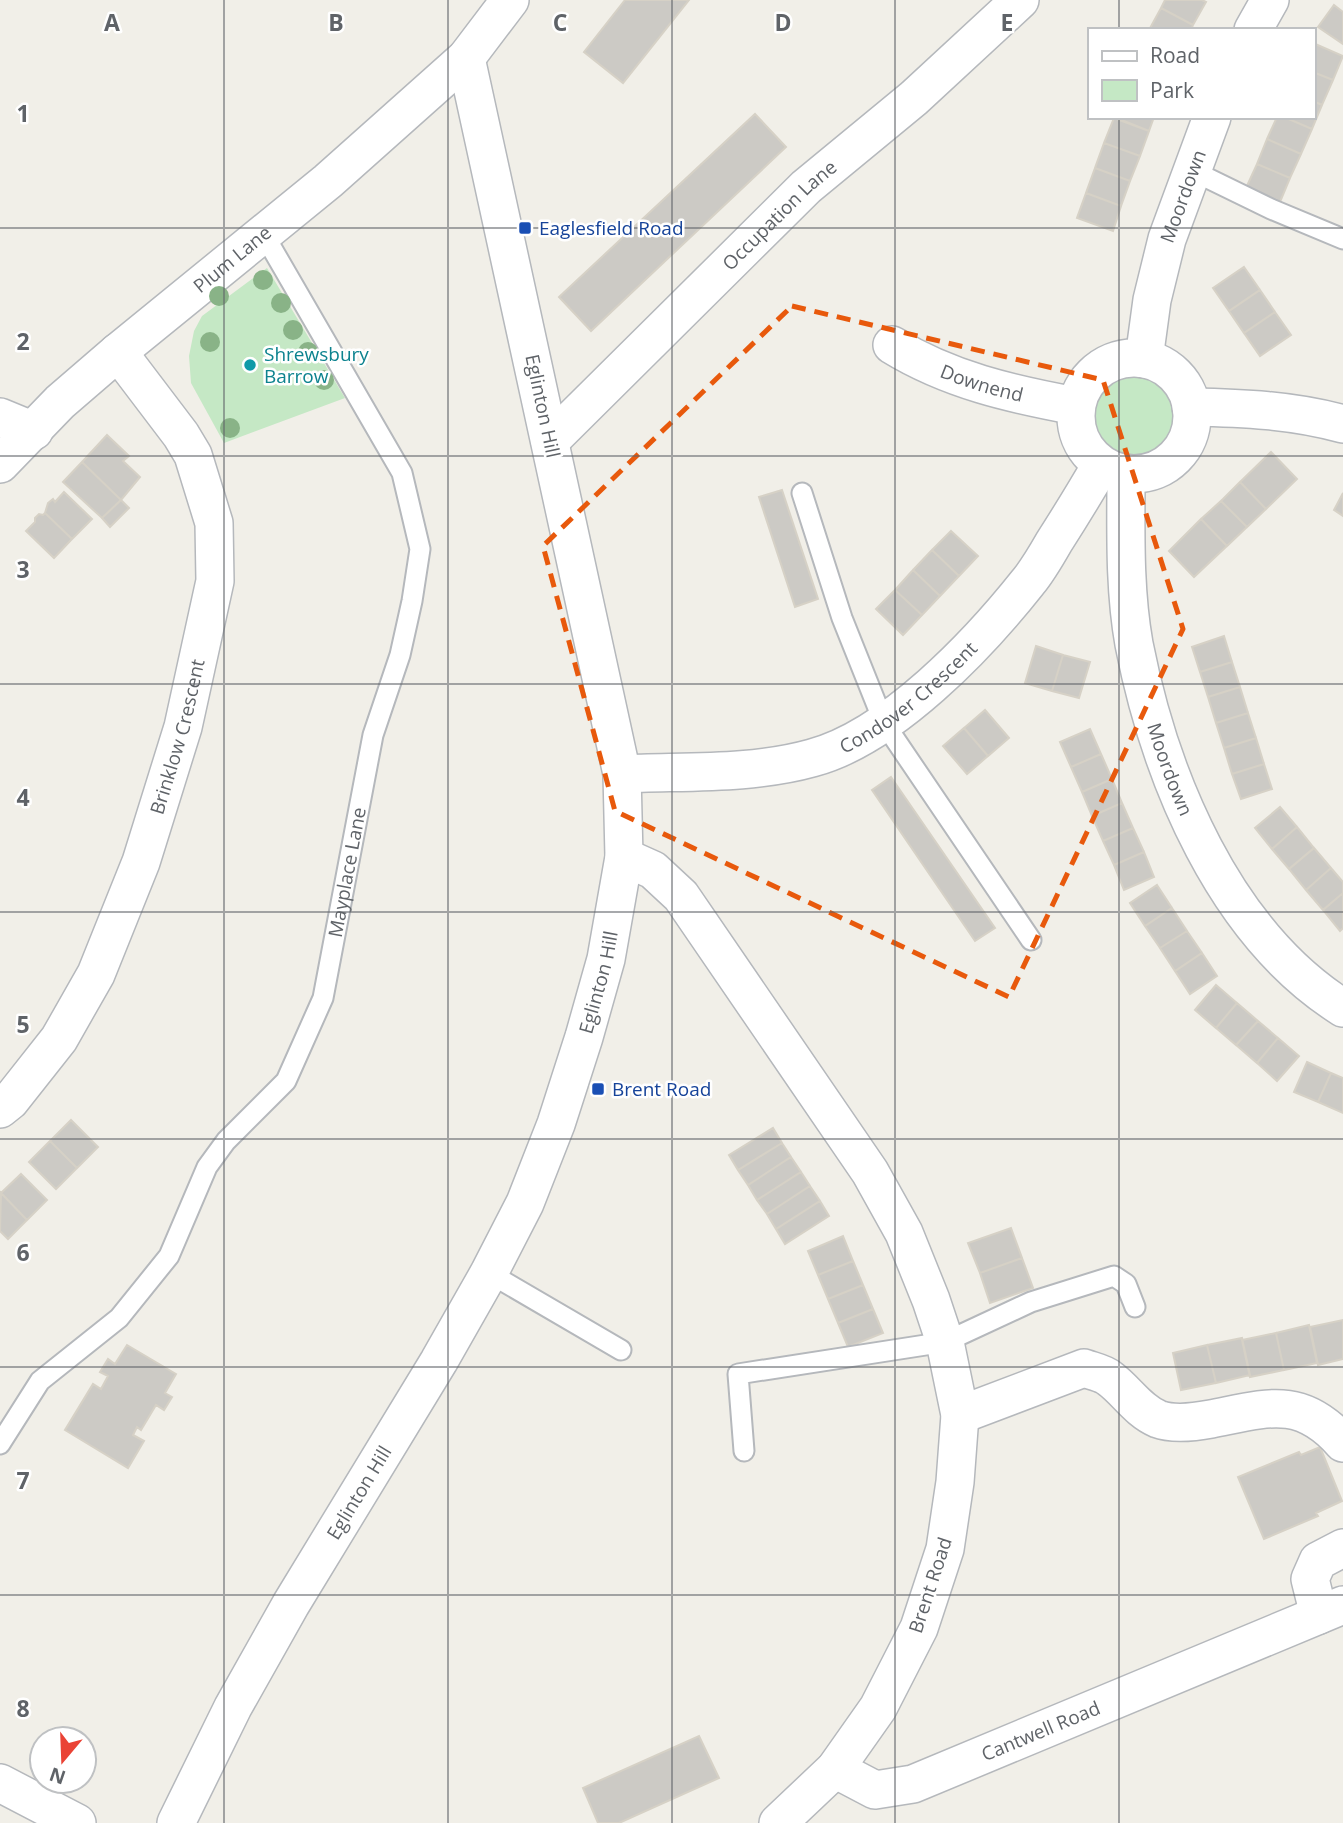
<svg xmlns="http://www.w3.org/2000/svg" width="1343" height="1823" font-family="'Open Sans',sans-serif">
	<style>
		.green { fill: #c5e8c5 }
		.building { fill: #cccac5; stroke: #d6d1c6; stroke-width: 2 }
		.lines { fill: none; stroke-linecap: round; stroke-linejoin: round }
		.lane-casing { stroke: #b5b8bc; stroke-width: 23 }
		.street-casing { stroke: #b5b8bc; stroke-width: 40 }
		.lane { stroke: #fff; stroke-width: 19 }
		.street { stroke: #fff; stroke-width: 37 }
		.tree { fill: #89b387 }
		.marked { fill: none; stroke: #e8590c; stroke-width: 5; stroke-dasharray: 14 9; stroke-linejoin: round }
		.grid { fill: none; stroke: #5f6368; stroke-width: 2; stroke-opacity: 0.55 }
		.transit-dot { fill: #1a4fb4; stroke: #fff; stroke-width: 2.5 }
		.culture-dot { fill: #0f9aa8; stroke: #fff; stroke-width: 2.5 }
		.labels { text-anchor: middle; stroke-width: 5; stroke-linejoin: round; paint-order: stroke }
		.street-label { font-size: 19px; fill: #5f6368; stroke: #fff }
		.transit-label { font-size: 19px; fill: #164399; stroke: #fff; text-anchor: start }
		.culture-label { font-size: 19px; fill: #0d838f; stroke: #fff; text-anchor: start }
		.grid-label { font-size: 23px; text-anchor: middle; font-weight: bold; fill: #5f6368; stroke: #fff; stroke-width: 5; stroke-linejoin: round; paint-order: stroke }
	</style>
	<rect width="100%" height="100%" fill="#f1efe8"/>
	<!-- green -->
	<path class="green" d="M267 268 345 398 224 443 191 383 189 356 194 331 202 316Z
		M1086 416a48 48 0 1 1 96 0a48 48 0 1 1-96 0Z"/>
	<!-- building -->
	<path class="building" d="M625 0H689L623 83 584 52Z
		M1165 0H1202L1206 2 1193 25 1161 8Z
		M1334 5 1343 12V44L1318 27Z
		M1161 8 1193 25 1191 30H1149Z
		M1313 43 1343 56 1333 80 1313 72Z
		M1313 72 1333 80 1322 105 1313 101Z
		M1313 101 1322 105 1312 129 1284 117H1313Z
		M755 114 786 147 591 331 559 297Z
		M1114 117H1154L1149 131Z
		M1277 117H1284L1312 129 1301 154 1267 139Z
		M1114 118 1149 131 1140 156 1104 143Z
		M1267 139 1301 154 1290 178 1257 164Z
		M1104 143 1140 156 1130 181 1095 168Z
		M1257 164 1290 178 1280 202 1246 188Z
		M1095 168 1130 181 1121 206 1086 193Z
		M1086 193 1121 206 1113 231 1077 218Z
		M1244 267 1260 290 1229 311 1213 288Z
		M1260 290 1275 312 1244 333 1229 311Z
		M1275 312 1291 335 1260 356 1244 333Z
		M107 435 129 456 123 461 140 477 121 500 82 462Z
		M1271 452 1297 479 1266 509 1240 482Z
		M82 462 121 500 102 518 63 482Z
		M1240 482 1266 509 1247 527 1221 501Z
		M782 490 818 599 795 607 759 497Z
		M64 492 92 519 72 539 45 513 48 503 53 499 55 502Z
		M1343 493V516L1334 510Z
		M121 500 129 508 110 527 102 518Z
		M1221 501 1247 527 1227 546 1201 519Z
		M45 513 72 539 54 558 26 531 35 522V518L39 514 43 515Z
		M1201 519 1227 546 1194 577 1169 551Z
		M951 531 978 556 959 576 932 550Z
		M932 550 959 576 940 596 913 570Z
		M913 570 940 596 922 615 895 590Z
		M895 590 922 615 903 635 876 609Z
		M1224 636 1232 662 1200 672 1192 647Z
		M1036 646 1063 655 1052 691 1025 683Z
		M1063 655 1090 662 1079 698 1052 691Z
		M1232 662 1240 687 1208 697 1200 672Z
		M1240 687 1248 713 1216 723 1208 697Z
		M985 710 1009 738 988 756 964 728Z
		M1248 713 1256 738 1224 748 1216 723Z
		M964 728 988 756 967 774 943 746Z
		M1090 729 1101 754 1071 767 1060 742Z
		M1256 738 1264 764 1232 774 1224 748Z
		M1101 754 1112 779 1082 792 1071 767Z
		M1264 764 1272 789 1241 799 1232 774Z
		M891 777 995 928 975 941 872 790Z
		M1112 779 1122 803 1092 816 1082 792Z
		M1122 803 1133 828 1103 841 1092 816Z
		M1280 807 1297 827 1272 849 1255 828Z
		M1297 827 1314 848 1289 869 1272 849Z
		M1133 828 1144 852 1114 865 1103 841Z
		M1314 848 1331 868 1306 890 1289 869Z
		M1144 852 1154 877 1124 890 1114 865Z
		M1331 868 1343 882V893L1323 910 1306 890Z
		M1157 885 1172 908 1145 926 1130 903Z
		M1343 893V928L1340 931 1323 910Z
		M1172 908 1187 931 1160 948 1145 926Z
		M1187 931 1202 953 1175 971 1160 948Z
		M1202 953 1217 976 1190 994 1175 971Z
		M1216 985 1237 1003 1216 1028 1195 1010Z
		M1237 1003 1258 1021 1236 1045 1216 1028Z
		M1258 1021 1278 1038 1257 1063 1236 1045Z
		M1278 1038 1299 1056 1277 1081 1257 1063Z
		M1307 1062 1331 1073 1318 1102 1294 1092Z
		M1331 1073 1343 1078V1113L1318 1102Z
		M71 1120 98 1147 77 1168 50 1141Z
		M773 1128 782 1143 738 1170 729 1155Z
		M50 1141 77 1168 56 1189 29 1162Z
		M782 1143 791 1157 748 1185 738 1170Z
		M791 1157 801 1172 757 1200 748 1185Z
		M801 1172 810 1186 767 1214 757 1200Z
		M21 1174 47 1200 27 1220 1 1193Z
		M810 1186 820 1201 776 1229 767 1214Z
		M1 1193 27 1220 8 1239 0 1231Z
		M820 1201 829 1216 785 1244 776 1229Z
		M1011 1228 1022 1258 980 1273 968 1243Z
		M843 1236 853 1261 818 1275 808 1251Z
		M1022 1258 1033 1288 990 1303 980 1273Z
		M853 1261 863 1285 828 1299 818 1275Z
		M863 1285 873 1309 838 1323 828 1299Z
		M873 1309 883 1333 848 1347 838 1323Z
		M1343 1320V1359L1318 1365 1310 1327Z
		M1309 1325 1317 1363 1284 1370 1276 1333Z
		M1276 1333 1284 1370 1250 1377 1242 1340Z
		M1242 1338 1250 1375 1216 1383 1207 1345Z
		M127 1345 176 1374 165 1393 172 1397 164 1410 156 1405 141 1430 137 1427 133 1435 144 1441 128 1468 65 1430 93 1384 101 1389 108 1376 100 1372 108 1359 115 1364Z
		M1207 1345 1216 1383 1181 1390 1173 1353Z
		M1320 1447 1342 1501 1316 1513 1318 1516 1264 1539 1238 1477 1299 1452 1301 1455Z
		M699 1736 719 1778 619 1823H598L583 1788Z"/>
	<g class="lines">
		<!-- lane casing -->
		<g class="lane-casing">
			<g id="lane">
				<path d="M1191 170 1271 209 1343 239"/>
				<path d="M802 493 842 618 884 723 1031 940"/>
				<path d="M489 1273 621 1350"/>
				<path id="s1" d="M0 1444 40 1381 119 1318 169 1256 207 1167 226 1141 286 1081 323 998 373 735 400 655 412 601 420 549 402 473 263 233"/>
				<path d="M744 1451 738 1374 945 1342 1031 1302 1114 1276 1126 1284 1135 1307"/>
			</g>
		</g>
		<!-- street casing -->
		<g class="street-casing">
			<g id="street">
				<path d="M1253 30 1270 0"/>
				<path id="s2" d="M892 345C949 380 1011 394 1076 406"/>
				<circle cx="1134" cy="416" r="58"/>
				<path id="s3" d="M1144 359 1152 300 1167 239 1212 117"/>
				<path d="M1191 407C1242 408 1293 410 1343 424"/>
				<path d="M0 417 34 431"/>
				<path id="s4" d="M550 441 806 187 914 98 1020 0"/>
				<path id="s5" d="M0 464 60 402 118 352 328 181 466 58 510 0"/>
				<path id="s6" d="M1126 474C1126 530 1124 588 1134 644 1160 777 1224 933 1343 1008"/>
				<path id="s7" d="M622 774C684 771 751 775 812 758 891 737 978 645 1028 582 1038 570 1046 556 1054 542 1070 517 1086 491 1101 465"/>
				<path d="M624 857 653 870 681 896 870 1172 904 1233 931 1300 945 1342 960 1415 955 1482 945 1549 919 1628 878 1708 835 1769 778 1823"/>
				<path id="s8" d="M0 1109 10 1101 59 1039 96 974 141 862 183 727 215 581 214 523 193 455 181 435 118 352"/>
				<path d="M960 1415 1084 1368C1092 1371 1103 1373 1109 1378 1126 1390 1137 1410 1158 1419 1174 1425 1195 1422 1211 1419 1267 1408 1301 1395 1343 1443"/>
				<path d="M1319 1615 1310 1579 1318 1561 1343 1548"/>
				<path id="s9" d="M835 1769 875 1790 913 1784 1343 1605"/>
				<path d="M0 1783 77 1823"/>
				<path id="s10" d="M176 1823 233 1707 291 1604 439 1361 489 1273 525 1203 556 1124 584 1037 606 959 624 857 622 774 466 58"/>
			</g>
		</g>
		<!-- lane -->
		<use href="#lane" class="lane"/>
		<!-- street -->
		<use href="#street" class="street"/>
	</g>
	<!-- trees -->
	<g class="tree">
		<circle cx="263" cy="280" r="10"/>
		<circle cx="219" cy="296" r="10"/>
		<circle cx="281" cy="303" r="10"/>
		<circle cx="293" cy="330" r="10"/>
		<circle cx="210" cy="342" r="10"/>
		<circle cx="308" cy="352" r="10"/>
		<circle cx="324" cy="380" r="10"/>
		<circle cx="230" cy="428" r="10"/>
	</g>
	<!-- marked area -->
	<path class="marked" d="M792 306 1103 380 1183 629 1009 997 615 811 543 546Z"/>
	<!-- grid -->
	<path class="grid" d="M224 0V1823M448 0V1823M672 0V1823M895 0V1823M1119 0V30M1119 117V1823M0 228H1343M0 456H1343M0 684H1343M0 912H1343M0 1139H1343M0 1367H1343M0 1595H1343"/>
	<!-- markers -->
	<g class="transit-dot">
		<rect x="518" y="221" width="14" height="14" rx="3.5"/>
		<rect x="591" y="1082" width="14" height="14" rx="3.5"/>
	</g>
	<circle class="culture-dot" cx="250" cy="365" r="7"/>
	<g class="labels">
		<!-- street labels -->
		<g class="street-label">
			<text dy="7" stroke="none"><textPath href="#s3" startOffset="168">Moordown</textPath></text>
			<text dy="7" stroke="none"><textPath href="#s4" startOffset="322">Occupation Lane</textPath></text>
			<text dy="7" stroke="none"><textPath href="#s5" startOffset="310">Plum Lane</textPath></text>
			<text dy="7" stroke="none"><textPath href="#s2" startOffset="98">Downend</textPath></text>
			<text transform="translate(543 406) rotate(78)" y="7">Eglinton Hill</text>
			<text dy="7" stroke="none"><textPath href="#s7" startOffset="306">Condover Crescent</textPath></text>
			<text dy="7" stroke="none"><textPath href="#s8" startOffset="418">Brinklow Crescent</textPath></text>
			<text dy="7" stroke="none"><textPath href="#s6" startOffset="301">Moordown</textPath></text>
			<text dy="7" stroke="none"><textPath href="#s1" startOffset="688">Mayplace Lane</textPath></text>
			<text dy="7" stroke="none"><textPath href="#s10" startOffset="945">Eglinton Hill</textPath></text>
			<text dy="7" stroke="none"><textPath href="#s10" startOffset="378">Eglinton Hill</textPath></text>
			<text transform="translate(930 1585) rotate(-72)" y="7">Brent Road</text>
			<text dy="7" stroke="none"><textPath href="#s9" startOffset="222">Cantwell Road</textPath></text>
		</g>
		<!-- transit labels -->
		<g class="transit-label">
			<text x="539" y="235">Eaglesfield Road</text>
			<text x="612" y="1096">Brent Road</text>
		</g>
		<!-- culture labels -->
		<g class="culture-label">
			<text x="264" y="361">Shrewsbury<tspan x="264" dy="22">Barrow</tspan></text>
		</g>
	</g>
	<g class="grid-label">
		<text x="112" y="31">A</text>
		<text x="336" y="31">B</text>
		<text x="560" y="31">C</text>
		<text x="783" y="31">D</text>
		<text x="1007" y="31">E</text>
		<text x="23" y="122">1</text>
		<text x="23" y="350">2</text>
		<text x="23" y="578">3</text>
		<text x="23" y="806">4</text>
		<text x="23" y="1033">5</text>
		<text x="23" y="1261">6</text>
		<text x="23" y="1489">7</text>
		<text x="23" y="1717">8</text>
	</g>
	<!-- legend -->
	<rect x="1088" y="28" width="228" height="91" fill="#ffffff" stroke="#bfc1c3" stroke-width="2"/>
	<rect x="1102" y="51" width="35" height="10" fill="#ffffff" stroke="#bfc1c3" stroke-width="2"/>
	<text x="1150" y="63" font-size="21" fill="#5f6368">Road</text>
	<rect x="1102" y="80" width="35" height="21" fill="#c5e8c5" stroke="#bfc1c3" stroke-width="2"/>
	<text x="1150" y="98" font-size="21" fill="#5f6368">Park</text>
	<!-- north arrow -->
	<g transform="translate(63 1760) rotate(199)"><circle r="33" fill="#ffffff" stroke="#bfc1c3" stroke-width="2"/>
	<path d="M0-5L12 26L0 18L-12 26Z" fill="#ea4335"/>
	<text y="-10" font-size="19" font-weight="bold" text-anchor="middle" fill="#5f6368">N</text>
	</g>
</svg>
